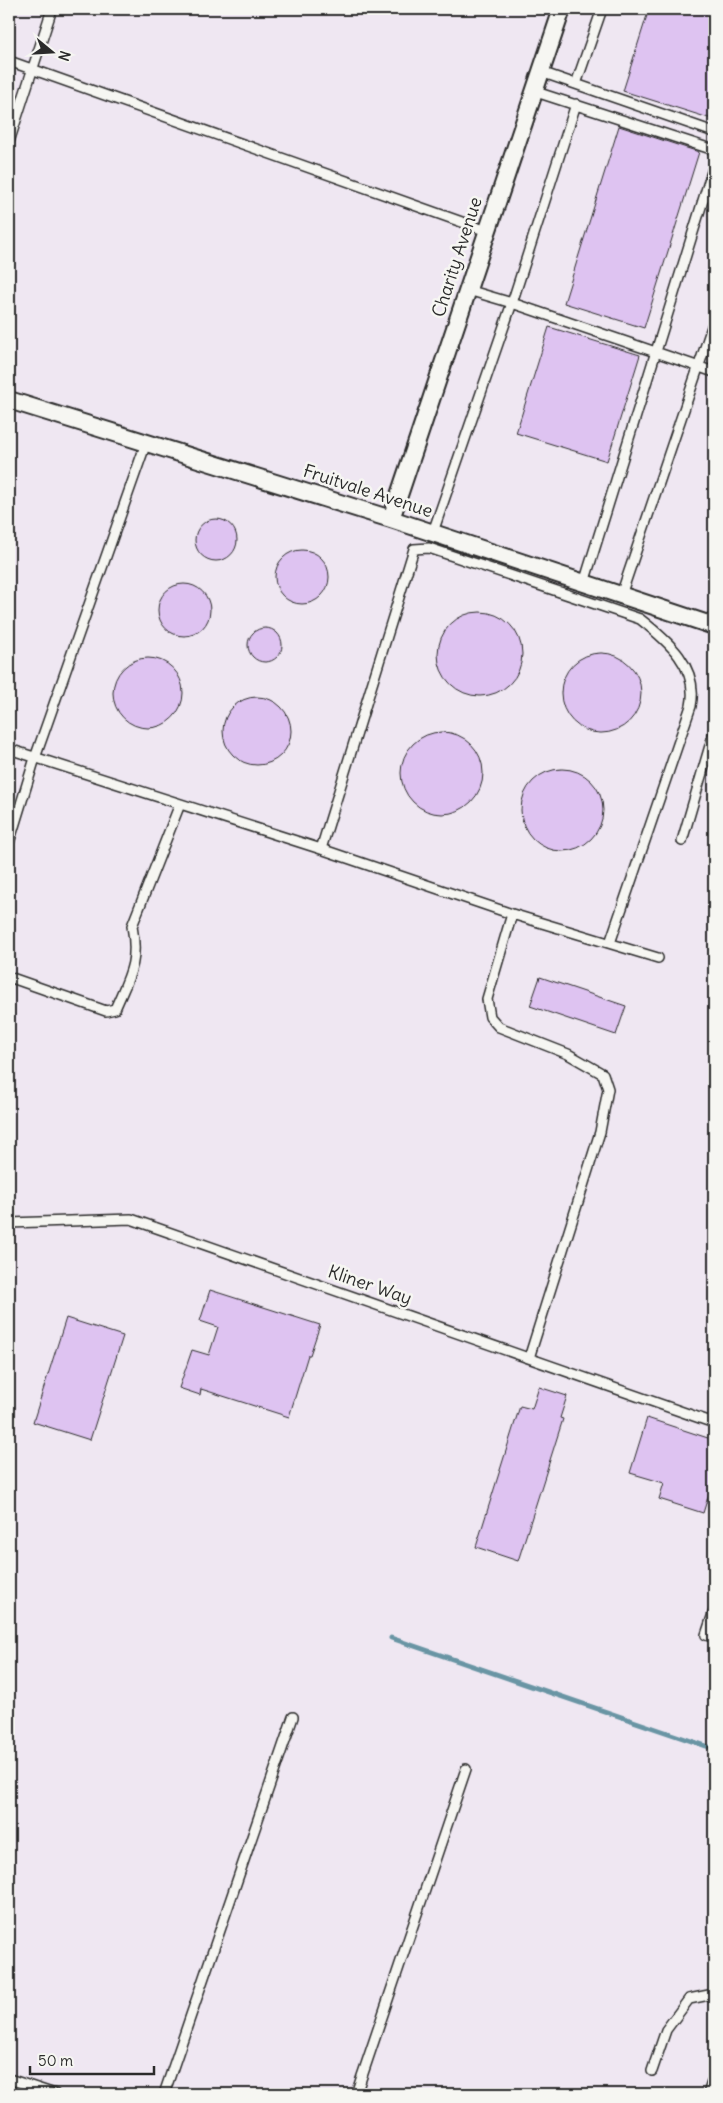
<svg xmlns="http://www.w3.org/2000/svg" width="723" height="2103" font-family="Delius,sans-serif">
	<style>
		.built { fill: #efe7f2 }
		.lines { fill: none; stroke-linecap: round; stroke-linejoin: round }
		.stream { stroke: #6995a4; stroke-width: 5 }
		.building { fill: #dec3f1; stroke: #2b2b2b }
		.service-casing { stroke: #2b2b2b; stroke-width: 12 }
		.minor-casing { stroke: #2b2b2b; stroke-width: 20 }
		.service { stroke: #f6f6f2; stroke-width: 9 }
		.minor { stroke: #f6f6f2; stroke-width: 16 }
		.labels { text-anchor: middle; stroke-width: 5; stroke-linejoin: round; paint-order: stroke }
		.street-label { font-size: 18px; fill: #2b2b2b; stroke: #f6f6f2 }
	</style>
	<rect width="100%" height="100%" fill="#f6f6f2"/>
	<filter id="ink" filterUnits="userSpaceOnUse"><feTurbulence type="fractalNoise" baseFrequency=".02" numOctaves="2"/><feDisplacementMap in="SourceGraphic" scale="10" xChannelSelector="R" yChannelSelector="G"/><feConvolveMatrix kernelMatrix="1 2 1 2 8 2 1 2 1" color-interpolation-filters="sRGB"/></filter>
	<g filter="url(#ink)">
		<!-- built -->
		<path class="built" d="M9 9H714V2094H9Z"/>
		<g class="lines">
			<!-- stream -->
			<path class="stream" d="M391 1638 709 1747"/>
		</g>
		<!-- building -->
		<path class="building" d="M649 9H714V112L712 119 623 91Z
			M619 126 699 152 644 328 564 303Z
			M549 327 640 355 607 461 516 433Z
			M195 540a21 21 0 1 1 42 0a21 21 0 1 1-42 0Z
			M275 577a27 27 0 1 1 54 0a27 27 0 1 1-54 0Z
			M158 610a26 26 0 1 1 52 0a26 26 0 1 1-52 0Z
			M438 654a42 42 0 1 1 84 0a42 42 0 1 1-84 0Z
			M248 645a17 17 0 1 1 34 0a17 17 0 1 1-34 0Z
			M561 693a40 40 0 1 1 80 0a40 40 0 1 1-80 0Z
			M113 693a35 35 0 1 1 70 0a35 35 0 1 1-70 0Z
			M223 731a34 34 0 1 1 68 0a34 34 0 1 1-68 0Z
			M401 773a41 41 0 1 1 82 0a41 41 0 1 1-82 0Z
			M521 810a41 41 0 1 1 82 0a41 41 0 1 1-82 0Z
			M540 977 626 1006 616 1035 530 1006Z
			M210 1290 320 1325 310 1355H308L289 1417 201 1389 200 1395 179 1388 192 1350 209 1355 218 1327 200 1321Z
			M66 1318 123 1336 90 1440 33 1422Z
			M539 1387 567 1396 560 1418 563 1419 518 1561 476 1547 520 1406 532 1409Z
			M647 1418 714 1440V1478L703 1513 659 1499 664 1483 630 1473Z"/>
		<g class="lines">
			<!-- service casing -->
			<g class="service-casing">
				<path id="service" d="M9 61 487 231
					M541 72 714 132
					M576 84 602 9
					M533 91 714 150
					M9 142 52 9
					M468 290 512 303 714 372
					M433 532 512 303 576 104
					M584 583 714 165
					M621 595 714 321
					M9 749 321 849
					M682 841 714 732
					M9 843 35 758 146 443
					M512 914 658 958
					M9 977 106 1011 115 1009C129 976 139 963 132 926L180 804
					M9 1223 131 1219 714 1423
					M529 1358 600 1132 608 1089 603 1074 568 1054 499 1027 490 1017 487 999 512 914 321 849 414 549 429 548 640 619C668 641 699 667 691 706L610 943
					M714 1611 706 1635 714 1638
					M652 2071 666 2030 689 1999 714 1994
					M9 2079 55 2094
					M164 2094 293 1717
					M356 2094 466 1769
					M708 2094 714 2076"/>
			</g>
			<!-- minor casing -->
			<g class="minor-casing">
				<path id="minor" d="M9 400 391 519 714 626
					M391 519 562 9"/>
			</g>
			<!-- service -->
			<use href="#service" class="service"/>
			<!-- minor -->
			<use href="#minor" class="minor"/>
		</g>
	</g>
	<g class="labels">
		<!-- street labels -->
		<g class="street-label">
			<text transform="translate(457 257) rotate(-72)" y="6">Charity Avenue</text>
			<text transform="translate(368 491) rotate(18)" y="6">Fruitvale Avenue</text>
			<text transform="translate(370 1285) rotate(19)" y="6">Kliner Way</text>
		</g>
	</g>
	<!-- margin -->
	<rect width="723" height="2103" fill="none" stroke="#f6f6f2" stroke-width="30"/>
	<rect x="15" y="15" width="693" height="2073" fill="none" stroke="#2b2b2b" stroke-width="2" filter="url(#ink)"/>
	<!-- north arrow -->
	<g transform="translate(52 52) rotate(108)" stroke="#f6f6f2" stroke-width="4" paint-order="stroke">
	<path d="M0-4L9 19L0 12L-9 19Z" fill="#2b2b2b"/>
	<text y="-8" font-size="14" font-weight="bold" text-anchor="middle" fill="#2b2b2b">N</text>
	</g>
	<!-- scale -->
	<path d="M30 2066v8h124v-8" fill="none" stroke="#2b2b2b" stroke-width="2.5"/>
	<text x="38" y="2066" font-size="15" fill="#2b2b2b" stroke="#f6f6f2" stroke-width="4" paint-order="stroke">50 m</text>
</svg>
